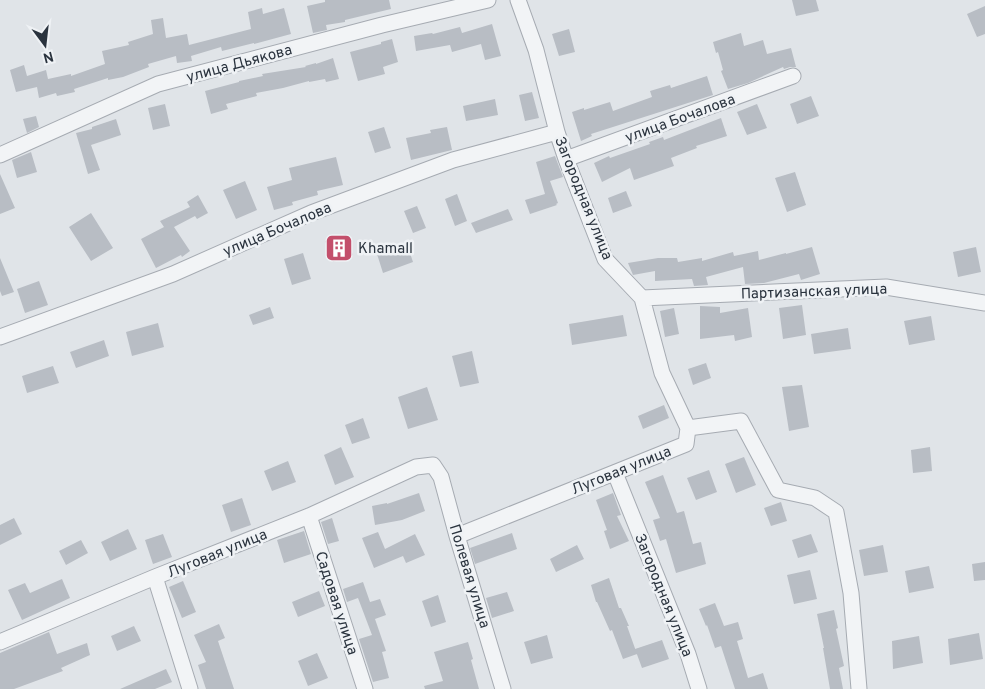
<svg xmlns="http://www.w3.org/2000/svg" width="985" height="689" font-family="Overpass,sans-serif">
	<style>
		.building { fill: #b8bdc4 }
		.lines { fill: none; stroke-linecap: round; stroke-linejoin: round }
		.minor-casing { stroke: #a6abb2; stroke-width: 17 }
		.minor { stroke: #f2f4f6; stroke-width: 15 }
		.labels { text-anchor: middle; stroke-width: 5; stroke-linejoin: round; paint-order: stroke }
		.street-label { font-size: 15px; fill: #2a333e; stroke: #eff2f5 }
		.poi-label { font-size: 15px; fill: #2a333e; stroke: #eff2f5; text-anchor: start }
	</style>
	<rect width="100%" height="100%" fill="#e0e4e8"/>
	<!-- building -->
	<path class="building" d="M325 0H389L391 9 345 20V22L326 25 327 30 313 33 307 6 325 2Z
		M792 0H816L819 11 796 16Z
		M985 6V34L977 37 967 14Z
		M262 8 263 14 284 8 291 34 254 44V43L222 51 221 47 191 56 192 61 177 63 176 56 148 64 149 67 123 77 108 80V78L74 89 75 92 57 96 56 93 39 98 37 87 16 92 10 70 24 65 27 76 46 70 48 79 71 74V76L105 64 102 51 129 45 128 42 153 34 151 20 163 18 166 38 187 34 189 45 251 29 248 12Z
		M492 24 501 56 485 60 481 44 452 52 450 45 416 51 414 36 432 33 433 34 460 27 462 33Z
		M569 29 575 52 559 56 552 34Z
		M741 33 744 46 763 40 767 54 791 48 796 67H790L784 69 783 67 748 83 728 89 721 71 723 70 718 52 716 53 713 42Z
		M392 39 398 62 383 67 385 74 358 81 350 52 381 44V42Z
		M333 58 339 79 326 82 325 79 309 82V81L283 88 256 93 257 96 226 104 228 109 211 114 205 91 239 82V81L263 76 262 74 306 67 305 66 316 63V64Z
		M707 76 713 95 591 134 592 136 581 141 572 112 584 108V110L610 102 613 111 652 97 650 91 670 85 671 88Z
		M532 92 539 118 525 121 519 95Z
		M811 96 819 116 797 124 790 104Z
		M495 99 498 115 466 121 463 106Z
		M165 104 170 126 153 130 148 108Z
		M757 104 767 128 747 135 737 112Z
		M36 116 39 127 27 133 23 119Z
		M721 118 727 136 696 146 697 148 671 158 674 166 634 180 630 168 602 182 594 163 609 156 610 158 650 144 649 142 663 137 664 140Z
		M116 119 121 135 91 145 100 170 88 174 76 133 92 129V127Z
		M384 127 391 148 375 153 368 132Z
		M447 127 452 150 411 160 406 138 431 133 430 130Z
		M31 152 37 172 17 178 12 160Z
		M555 156 563 177 550 181 558 203 556 204 557 205 530 214 525 200 545 194 536 162Z
		M336 157 343 185 317 191 318 195 292 202 293 205 274 210 267 187 292 180 289 168Z
		M795 172 806 205 787 212 775 178Z
		M0 174 15 208 0 214Z
		M245 181 257 210 236 219 223 190Z
		M626 191 632 206 613 213 608 198Z
		M457 194 467 221 455 226 445 199Z
		M198 195 208 213 197 219 195 216 174 227 190 251 182 257 181 255 156 268 141 239 164 227 160 221 190 207 187 202Z
		M417 206 426 228 413 233 404 211Z
		M508 209 513 220 476 233 471 223Z
		M91 213 113 248 91 261 69 227Z
		M346 234 353 255 333 262 325 241Z
		M407 244 413 262 383 273 377 254Z
		M812 247 820 274 801 280 799 274 764 283 745 284 743 267 706 277 708 285 694 286 692 279 655 281V271L633 275 628 263 658 258H677L678 262 702 258V261L733 252 734 256 758 251 759 260 786 253V254Z
		M976 247 981 272 958 277 953 252Z
		M303 253 311 279 292 285 284 259Z
		M0 258 14 292 2 296 0 291Z
		M39 281 48 305 25 313 17 289Z
		M802 305 806 335 783 339 779 308Z
		M700 306 720 307V313L748 308 752 337 735 341 734 335 700 339Z
		M270 307 274 318 253 325 249 315Z
		M674 308 679 334 665 337 660 311Z
		M623 315 627 336 572 345 569 324Z
		M931 316 935 340 909 345 904 321Z
		M158 323 164 347 132 356 126 332Z
		M848 328 851 349 814 354 811 334Z
		M104 340 109 356 76 368 70 352Z
		M472 351 479 383 460 387 452 356Z
		M706 363 711 378 693 385 688 369Z
		M53 366 59 383 27 393 22 376Z
		M802 385 809 427 789 431 782 387Z
		M427 387 438 420 408 429 398 397Z
		M664 405 669 418 643 429 638 416Z
		M363 418 370 438 352 444 345 425Z
		M341 447 354 477 335 485 324 455Z
		M930 447 932 471 913 473 911 450Z
		M744 457 756 485 736 493 725 464Z
		M288 461 296 482 272 491 264 471Z
		M709 470 717 492 696 500 687 478Z
		M663 475 677 513 684 511 693 544 701 542 706 564 676 573 666 539 660 541 653 520 660 518 645 482Z
		M419 493 425 511 402 520 375 525 372 506 387 503V504Z
		M613 493 621 515 617 516 629 541 610 549 604 531 607 530 596 500Z
		M242 498 251 525 231 532 222 505Z
		M781 502 787 521 771 526 764 508Z
		M14 518 22 534 0 545V525Z
		M332 518 339 541 328 544 321 522Z
		M128 529 137 549 110 561 101 542Z
		M304 531 311 554 284 563 277 540Z
		M378 532 385 549 415 534 425 555 406 563 403 556 374 568 362 538Z
		M512 533 517 549 475 564 470 548Z
		M163 534 172 557 153 564 145 540Z
		M811 534 818 552 798 558 792 540Z
		M81 540 88 553 66 565 59 551Z
		M577 545 584 559 556 572 550 559Z
		M883 545 888 572 864 576 859 550Z
		M985 562V580L974 581 972 564Z
		M929 566 934 588 909 593 905 571Z
		M810 570 817 599 794 604 787 575Z
		M609 578 619 608H621L629 626H627L637 654 623 659 612 630 610 631 597 602H596L591 585Z
		M62 579 70 598 22 620 8 590 25 583 30 593Z
		M183 581 196 612 182 618 169 587Z
		M363 582 370 602 380 599 386 615 375 619 386 651 382 652 389 678 373 682 359 639 372 635 358 598 347 602 343 589Z
		M319 591 325 606 298 617 292 602Z
		M507 592 514 611 492 618 486 598Z
		M438 595 446 622 431 627 422 601Z
		M715 603 724 626 738 622 743 639 737 641 748 678 763 673 768 689H735L721 646 715 648 707 625 706 626 699 609Z
		M834 610 838 628 836 629 844 666 839 668 843 689H830L823 648H824L817 614Z
		M219 624 225 638 218 641 234 689H206L198 665 206 662 194 635Z
		M134 626 141 641 117 651 111 636Z
		M49 632 57 654 87 643 90 655 61 668 63 671 14 689H0V653Z
		M979 633 983 659 950 665 948 639Z
		M547 635 553 658 531 664 524 642Z
		M919 636 923 663 893 669 892 641Z
		M662 640 669 659 642 668 635 649Z
		M468 642 473 659 471 660 479 689H425L424 686 443 681 434 652Z
		M317 653 328 678 308 686 298 661Z
		M166 669 172 682 155 689H120Z"/>
	<g class="lines">
		<!-- minor casing -->
		<g class="minor-casing">
			<path id="minor" d="M518 0 536 50 557 132 566 159 605 259 642 298 662 373 688 428
				M0 155 158 84 382 25 488 0
				M566 159 793 76
				M642 298 886 287 985 303
				M0 337 173 274 311 213 453 160 557 132
				M688 428 741 421 778 490 815 498 836 512 851 593 859 689
				M615 473 688 654 699 689
				M309 516 365 689
				M457 536 686 444 688 428
				M155 577 190 689
				M0 642 155 577 309 516 416 467 433 465 441 477 457 536 503 689"/>
		</g>
		<!-- minor -->
		<use href="#minor" class="minor"/>
	</g>
	<!-- icons -->
	<defs>
		<g id="building-square" transform="scale(1.4375)"><rect x="-9" y="-9" width="18" height="18" rx="4" fill="#c34f6b" stroke="#eff2f5"/><path d="M-4-6H4V6H1V3H-1V6H-4ZM-2.5-4.3h1.7v1.8h-1.7ZM.8-4.3h1.7v1.8H.8ZM-2.5-1h1.7V.8h-1.7ZM.8-1h1.7V.8H.8Z" fill="#fff"/></g>
	</defs>
	<g fill-rule="evenodd">
		<use href="#building-square" x="339" y="248"/>
	</g>
	<g class="labels">
		<!-- street labels -->
		<g class="street-label">
			<text transform="translate(239 63) rotate(-15)" y="5">улица Дьякова</text>
			<text transform="translate(680 118) rotate(-20)" y="5">улица Бочалова</text>
			<text transform="translate(584 198) rotate(68)" y="5">Загородная улица</text>
			<text transform="translate(277 229) rotate(-23)" y="5">улица Бочалова</text>
			<text transform="translate(814 291) rotate(-2)" y="5">Партизанская улица</text>
			<text transform="translate(621 470) rotate(-22)" y="5">Луговая улица</text>
			<text transform="translate(217 553) rotate(-22)" y="5">Луговая улица</text>
			<text transform="translate(470 576) rotate(73)" y="5">Полевая улица</text>
			<text transform="translate(664 595) rotate(68)" y="5">Загородная улица</text>
			<text transform="translate(337 603) rotate(72)" y="5">Садовая улица</text>
		</g>
		<!-- poi labels -->
		<g class="poi-label">
			<text x="358" y="253">Khamall</text>
		</g>
	</g>
	<!-- north arrow -->
	<g transform="translate(45 45) rotate(165)" stroke="#eff2f5" stroke-width="4" paint-order="stroke">
	<path d="M0-4L9 19L0 12L-9 19Z" fill="#2a333e"/>
	<text y="-8" font-size="14" font-weight="bold" text-anchor="middle" fill="#2a333e">N</text>
	</g>
</svg>
